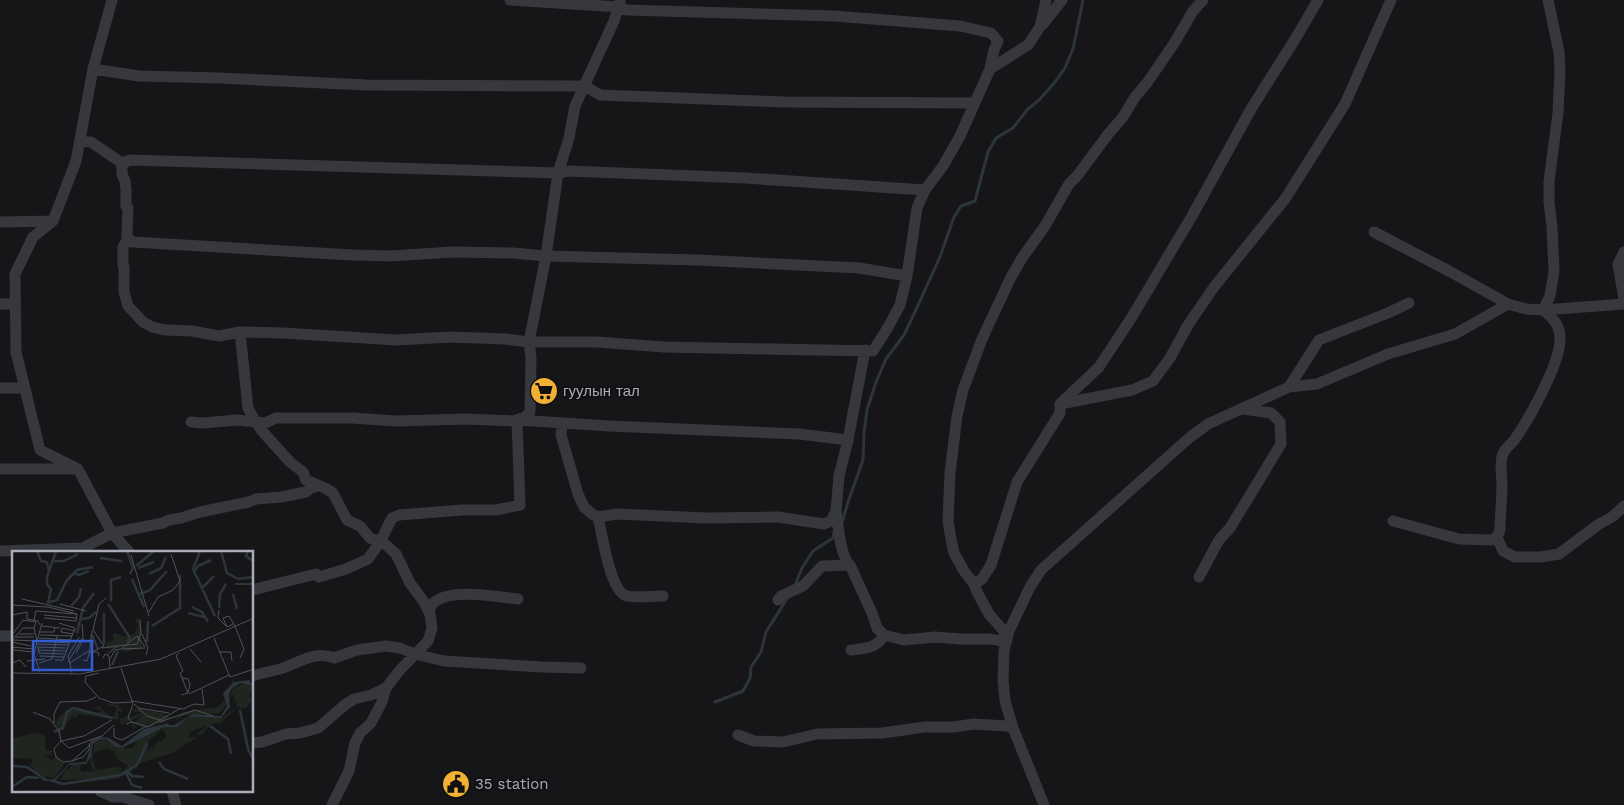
<svg xmlns="http://www.w3.org/2000/svg" width="1624" height="805" font-family="'Work Sans',sans-serif">
	<style>
		.lines { fill: none; stroke-linecap: round; stroke-linejoin: round }
		.stream { stroke: #2c353c; stroke-width: 3 }
		.street { stroke: #37383d; stroke-width: 11 }
		.labels { text-anchor: middle; stroke-width: 4; stroke-linejoin: round; paint-order: stroke }
		.poi-label { font-size: 15px; fill: #a8adb8; stroke: #111113; text-anchor: start }
		.inset-river { fill: none; stroke: #2c353c; stroke-width: 2.5 }
		.inset-road { fill: none; stroke: #505258; stroke-width: 1 }
		.view { fill: #325cd3; fill-opacity: 0.15; stroke: #325cd3; stroke-width: 2.5 }
		.inset-edge { fill: none; stroke: #a8adb8; stroke-width: 2.5 }
	</style>
	<rect width="100%" height="100%" fill="#161618"/>
	<g class="lines">
		<!-- stream -->
		<path class="stream" d="M842 523 848 502 863 460 864 433 867 410 876 382 886 359 904 335 914 314 940 257 954 217 961 206 975 201 988 152 996 138 1013 128 1027 110 1039 100 1055 82 1065 68 1073 49 1083 0
			M795 585 802 568 813 551 833 538 834 532
			M715 702 743 691 750 678 751 667 761 652 766 632 788 597"/>
		<!-- street -->
		<path class="street" d="M112 0 93 69 76 161 53 221 33 237 15 274 16 352 40 450 78 469 112 533 129 552
			M510 0 619 7 627 10 835 16 960 26 991 33 998 41 994 50 990 69 960 136 943 166 925 190 917 208 907 276 900 305 887 329 873 351 664 347 597 342H529L505 339 450 337 397 340 283 333 240 332 219 336 192 331 165 330 152 327 143 322 128 306 124 292V267L123 265V247L127 240 133 242 353 255 391 256 453 252 513 253 546 256 697 260 859 268 907 276
			M1043 24 1062 0
			M93 69 139 76 220 78 366 85 585 86 600 95 785 102 975 103
			M990 69 1028 45 1040 27 1046 0
			M80 141 91 142 122 163
			M122 163 130 160 558 173 569 171 745 178 925 190
			M122 163V174L125 181 126 190V206L128 208 127 235 130 240
			M0 222 53 221
			M1374 232 1449 271 1508 304 1526 309 1543 310 1624 304
			M1624 252 1618 264 1624 299
			M0 304H15
			M240 332 248 408 255 421 262 431 290 462 303 472 306 480 325 488 333 493 347 520 360 526 370 538 384 543 396 554 410 583 424 602 430 614 432 628 428 641 399 671 386 688 382 702 371 723 360 733 355 743 349 771 332 805
			M1289 387 1319 340 1388 313 1409 303
			M0 388H24
			M1060 404 1132 390 1153 381 1170 358 1188 325 1214 287 1285 199 1345 104 1391 0
			M517 420 609 426 799 434 848 440
			M191 422 203 423 237 420 265 423 276 418H352L397 421 466 419 514 421 525 417 530 412 531 357 529 342 546 256 558 173 569 138 575 106 614 21 620 2
			M562 423 561 435 578 494 584 507 592 514 598 517 617 514 706 518 778 517 824 524 831 521 836 511 839 476 848 440 865 350
			M0 469H76
			M836 511C838 524 840 557 850 565L872 613 877 628 884 635 904 640 935 637 960 639H991L1000 641 1008 632
			M598 517C602 533 610 593 627 596 636 598 654 596 663 596
			M1393 521 1459 539 1492 540 1497 537 1500 530C1500 515 1502 499 1502 484 1502 474 1499 463 1503 454 1505 448 1512 444 1515 439 1529 419 1561 362 1560 338 1560 325 1553 318 1543 310L1550 296 1554 271 1552 227 1549 202V181L1558 113 1560 71 1559 52 1548 0
			M1497 537 1503 551 1515 557H1541L1559 554 1599 524 1612 517 1624 506
			M0 551 83 548 112 533 163 523 169 520 181 518 200 512 249 502 256 499 281 497 306 492 311 488 319 486
			M1199 577 1219 540 1230 528 1281 444 1280 422 1271 413 1243 409
			M974 584 982 579 991 565 1017 482 1060 413V404L1099 367 1130 320 1192 216 1251 109 1297 36 1318 0
			M252 590 316 574 319 577 346 569 368 559 380 542 392 518 399 515 462 510H496L520 505 517 420
			M778 600 781 596 803 586 822 566 850 565
			M429 612C433 584 498 597 518 599
			M1009 631 1002 629 989 614 977 592 974 584 964 571 954 553 951 539 948 521 950 473 957 416 963 390 982 339 1011 277 1022 258 1045 226 1069 184 1077 176 1109 133 1123 117 1135 97 1147 83 1175 42 1193 11 1203 0
			M0 636H14
			M851 650C863 649 878 648 884 635
			M252 676C262 673 271 671 280 669 297 664 315 650 334 658L357 650 386 646 400 648 415 654 444 661 542 667 581 668
			M738 735 754 741 783 742 817 734 882 733 925 727H954L974 724 1007 726 1013 728
			M252 743 262 742 286 734 300 733 318 728 346 704 354 699 371 695 386 688
			M100 791 113 797H123L149 805
			M172 791 176 805
			M1044 805 1013 728 1005 701 1003 680 1004 651 1009 631 1030 587 1041 570 1189 438 1208 424 1289 387 1317 384 1388 354 1455 334 1508 304"/>
	</g>
	<!-- icons -->
	<defs>
		<g id="supermarket-disc" transform="scale(1.4375)"><circle r="9.5" fill="#f2b134" stroke="#111113"/><path d="M-6-5.5h2.5l.6 2H6L4.5 2H-2.5L-4.4-4H-6ZM-1.5 3.2a1.3 1.3 0 1 0 .1 0ZM3 3.2a1.3 1.3 0 1 0 .1 0Z" fill="#111"/></g>
		<g id="civic-disc" transform="scale(1.4375)"><circle r="9.5" fill="#f2b134" stroke="#111113"/><path d="M-.6-6.5H3V-4.5H.6V-3L4-1V1h2V6H-6V1h2V-1L-.6-3ZM-1.2 2.5V6h2.4V2.5Z" fill="#111"/></g>
	</defs>
	<g fill-rule="evenodd">
		<use href="#supermarket-disc" x="544" y="391"/>
		<use href="#civic-disc" x="456" y="784"/>
	</g>
	<g class="labels">
		<!-- poi labels -->
		<g class="poi-label">
			<text x="563" y="396">гуулын тал</text>
			<text x="475" y="789">35 station</text>
		</g>
	</g>
	<!-- overview -->
	<g transform="translate(12 551)">
		<rect width="241" height="241" fill="#161618"/>
		<path d="M128 67 130 97 108 102 113 100 112 96 96 98 94 92 102 89 100 84 103 82 114 86 123 82 126 75 123 68ZM232 132 241 136 237 145 241 149 234 157 228 158 227 155 208 172 198 173 202 179 197 176 189 184 184 183 196 174 179 180 176 187 185 186 160 202 131 211 104 228 66 232 83 228 48 229 53 220 62 213 69 214 67 218 71 221 82 220 77 211 79 213 78 209 80 205 84 219 102 216 111 217 107 219 111 220 116 215 104 207 109 204 103 205V201L95 197 82 202V192L93 188 107 197H120L127 188 152 176H165L178 166 209 167 225 156 224 149 231 148 230 145V148L223 149 220 156 223 143 219 146 220 138ZM150 178 155 185 147 192V188L140 200 139 195 138 196 136 202V191ZM213 149 215 153 208 162 173 164 161 171 171 161 206 156ZM92 152 106 154 111 161 105 160 107 167 114 166 120 159 117 167 130 161H122L121 158 151 162 158 166 153 171 134 177 122 173 124 176 121 179 120 174 130 164 109 174 108 167 104 169 101 166 105 157ZM88 155 93 162 100 163 84 164 96 166 100 168 66 163 62 168V163L51 178 48 179 44 174 45 168 56 158 66 156 82 163 90 160 82 157ZM25 182 33 185 34 199 42 200 38 202 41 205 32 204 40 209 44 206 52 213 42 227 27 224 18 214 22 208 0 207V187Z" fill="#1e261f" fill-rule="evenodd"/>
		<path d="M220 128 222 131 237 129 241 135 229 132 220 137 217 143 218 156 209 167 177 166 165 176H152L110 197 104 196 94 188 87 189 81 193 79 204 83 200 74 213 57 214 42 231 29 229 42 228 58 212 74 211 81 189 88 186 97 187 110 195 132 178 157 172 160 167 156 174H162L181 163 209 165 215 155 211 142 221 132Z" fill="#2c353c"/>
		<path class="inset-river" d="M25 0 29 10 35 11 37 21M115 0 121 17 118 23M188 0 181 18 203 65M209 0 215 22 226 28 242 26M236 0 234 5 242 11M88 7 110 10M42 10H52L66 3M124 15 142 0M126 17 142 11M182 21 186 15 199 9M62 22 67 24 77 20M137 23 149 17 154 6M120 28 132 56M191 36 202 25M128 43 138 39 155 20M221 43 225 58M99 50V29L109 26M35 52 45 49 55 29 65 19 81 16M36 52 39 38 35 33V26L44 0M96 53 118 87 115 91M59 55 67 46 69 37M180 56 190 61 196 71M207 57 208 43 214 33M92 62V93M176 62 192 66M69 68 77 67 84 61M140 75 168 57V24M65 82 71 57 82 42M80 84 86 98M135 91 136 70M100 114 106 100M228 159 236 198 242 210M198 175 216 188 219 203M42 181 51 177 55 161 61 157 101 167M147 211 152 218 176 228M0 215 15 216 34 229M116 221 120 225 132 226M114 222 120 234 130 237M41 230 51 233 109 224 125 214 135 192M0 236 15 226 27 227"/>
		<path class="inset-road" d="M119 4 137 65M223 33H242M10 48 62 60M48 53 74 60M0 54 36 56 65 63M207 59 206 67 215 76M137 61 146 46 161 39 168 30 159 3M0 64 15 61V68L26 70 28 74M32 64 65 67M32 67 64 70 65 63M11 69 24 71 22 77M22 69 24 60 65 63M221 73 215 76 211 67 217 65 223 75 232 98 228 107M30 75 48 77M28 81H42L43 76M7 83H22M61 83 49 81 50 77 63 80M130 83 136 97 134 104M0 84 11 69M28 84 60 85M4 86H22M27 87 59 89M202 87 218 126 242 118M0 89 11 77H22L25 90 22 103 28 121M1 89 25 90 30 72M26 90 57 92M0 91 19 95M24 93 56 94M0 96 22 98M25 96 54 97M26 96 27 102 52 103M90 97 105 95M110 98 133 97M178 98 189 111M1 99 22 101M26 99 54 100M80 101 92 95 81 79 87 53 94 47M208 101H219L220 110M64 102 72 87M167 102 164 105 171 120 168 122 176 142 169 144M96 103 105 95 125 93 129 82 128 69M28 105 52 106M91 107 93 103 97 105 98 117M98 108 103 99 109 98 125 85 133 96M43 109H51L63 77 47 72M71 109 75 110 77 103 80 80M15 110 33 108M56 111 71 86 70 73M0 112 8 109 14 116M27 112 40 108 45 85M58 112 75 101H86L87 105M109 117 121 153 116 167 120 171 114 173M0 122 68 123 149 108 242 67M60 122 56 105 67 86M87 122 74 125 73 131 87 147 101 152 120 151M170 127 176 128 178 133 176 142M177 143 217 124M120 150 171 158 182 153 192 154 190 138M122 153 135 165 148 169M126 157 157 162M21 161 38 168 47 180 49 190 42 198 44 206 51 211 60 210M120 171 136 176 169 157M147 171 183 159 201 165M42 172V163L48 151 75 150 84 146M102 177V186L110 189 133 176M49 190 72 185 100 169M49 190 57 197 81 188M78 193 77 199 71 206 60 210 76 196 81 188 90 185 102 174"/>
		<path class="view" d="M21 90H80V119H21Z"/>
		<rect width="241" height="241" class="inset-edge"/>
	</g>
</svg>
